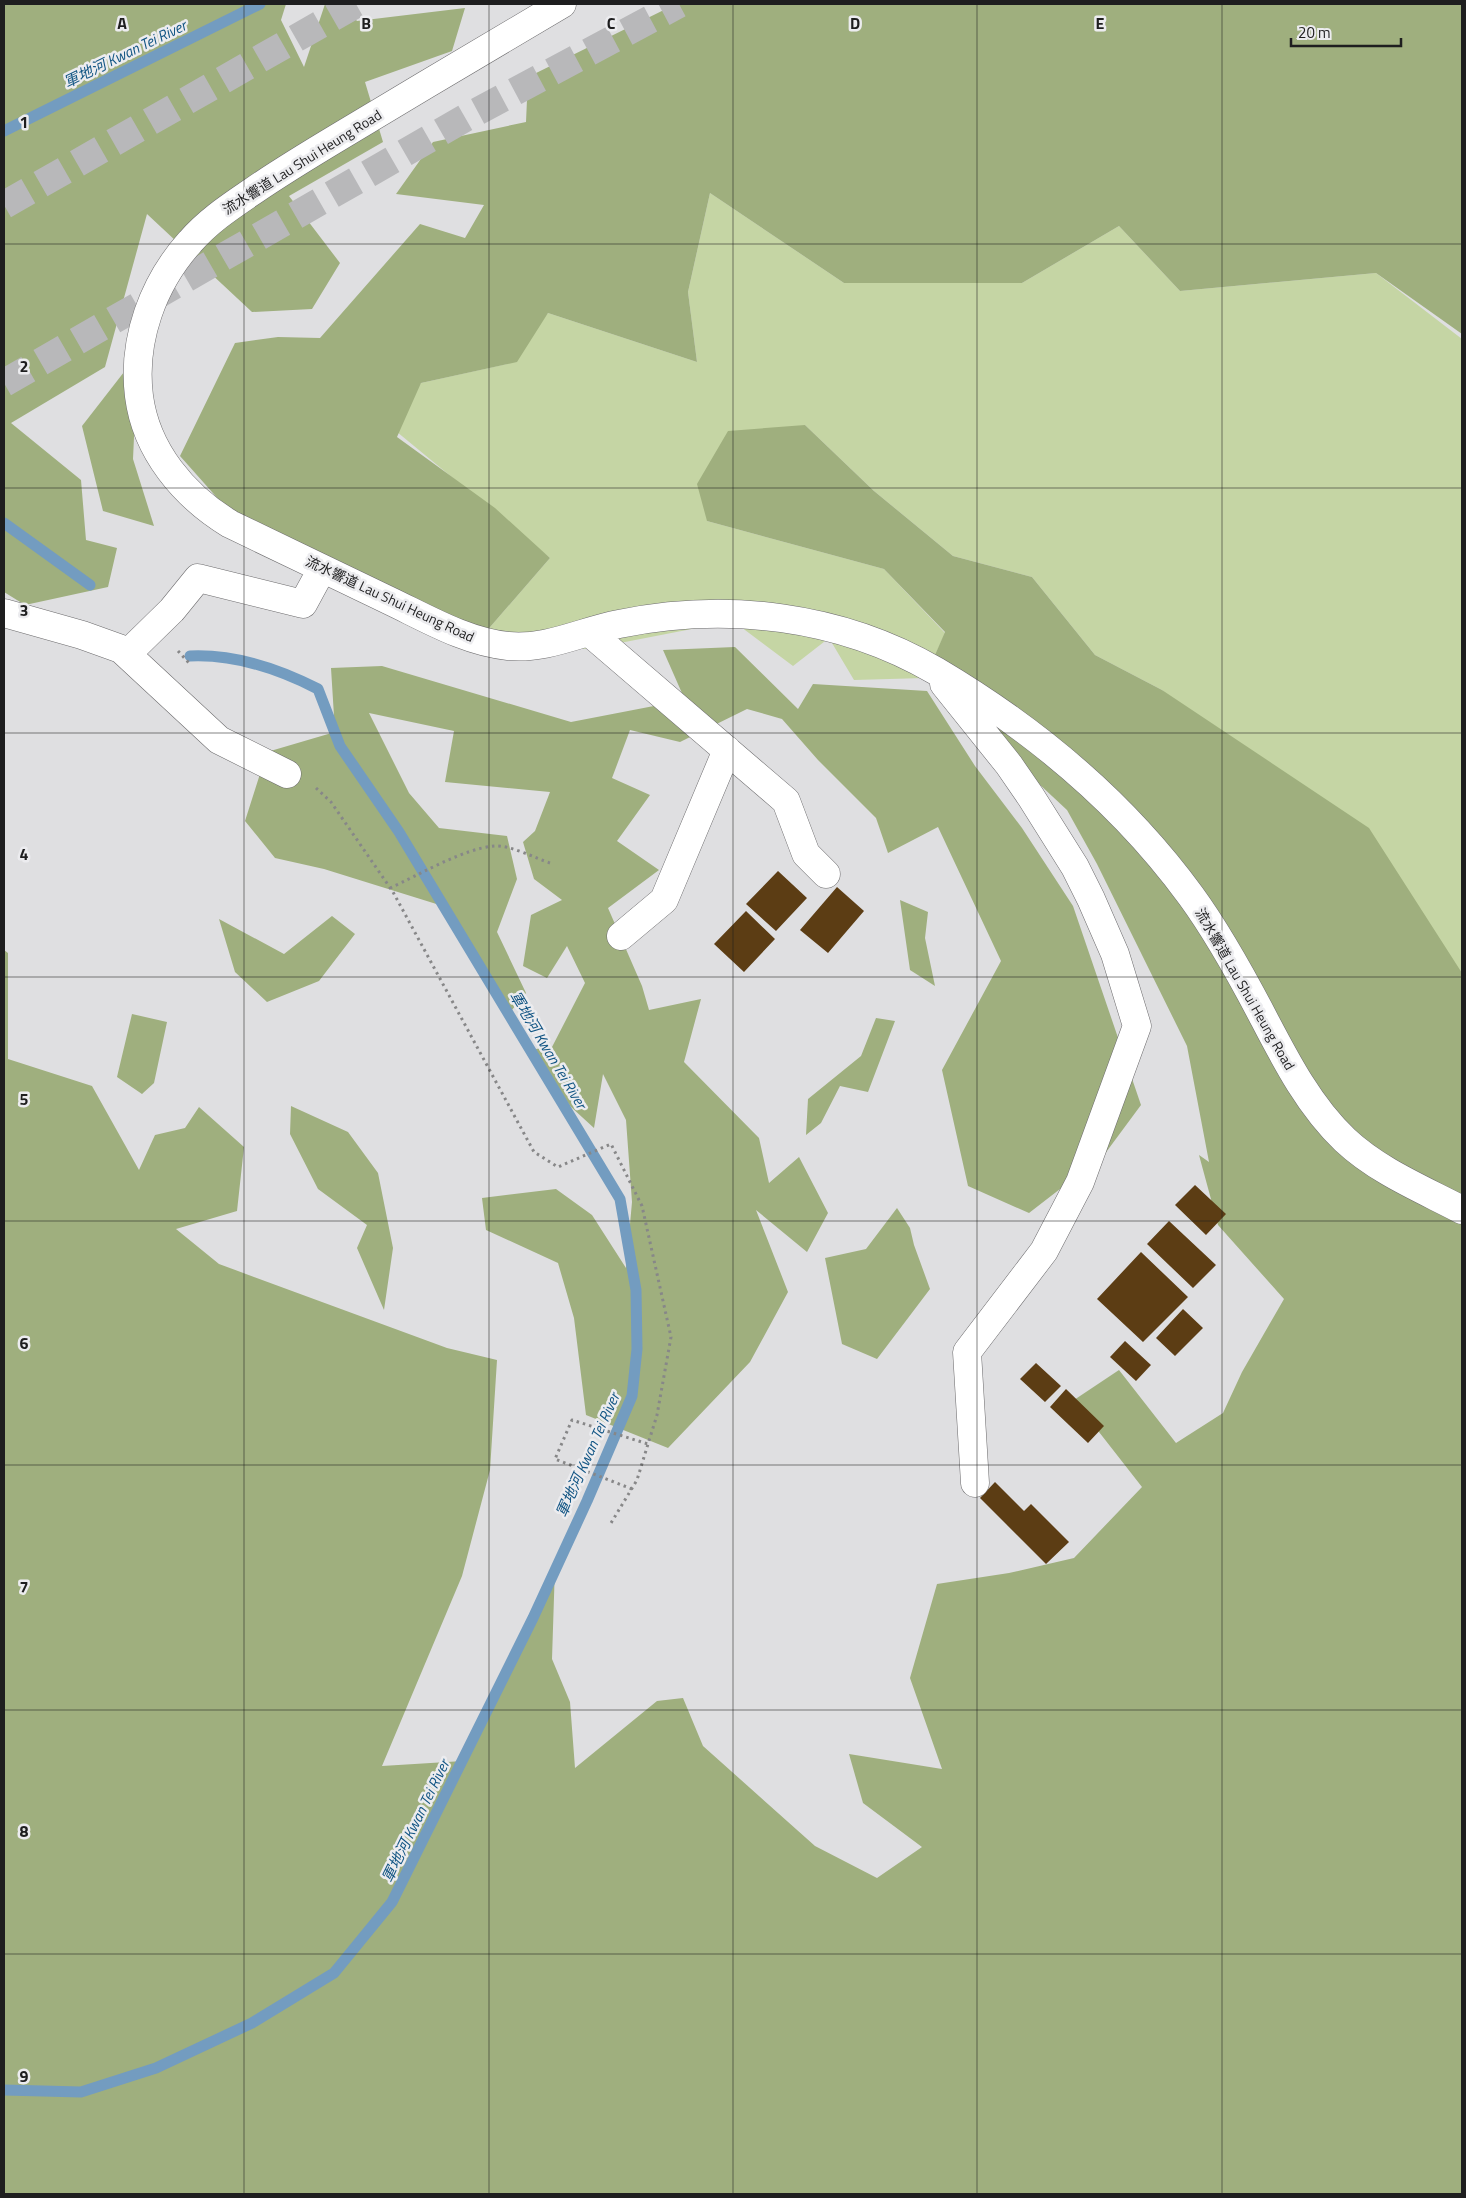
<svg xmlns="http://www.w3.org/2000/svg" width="1466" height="2198" font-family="'Titillium Web','Noto Sans SC',sans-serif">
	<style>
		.green { fill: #c5d5a4 }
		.forest { fill: #9faf7e }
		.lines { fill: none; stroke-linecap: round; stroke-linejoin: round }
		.stream { stroke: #739cc0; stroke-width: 11 }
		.building { fill: #5c3d14 }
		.highway-tunnel { stroke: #b8b8ba; stroke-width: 28; stroke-dasharray: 28 14; stroke-linecap: butt }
		.minor-casing { stroke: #6c6b6d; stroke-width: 29 }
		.path { stroke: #878788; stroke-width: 3; stroke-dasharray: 2.5 4; stroke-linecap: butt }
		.minor { stroke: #fff; stroke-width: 28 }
		.grid { fill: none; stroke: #1e1e1f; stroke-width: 1; stroke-opacity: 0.55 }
		.labels { text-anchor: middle; stroke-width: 5; stroke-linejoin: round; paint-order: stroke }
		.street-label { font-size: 14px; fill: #1e1e1f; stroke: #ececef }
		.water-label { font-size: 15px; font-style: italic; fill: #125584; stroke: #ececef }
		.grid-label { font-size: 16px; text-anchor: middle; font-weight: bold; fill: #1e1e1f; stroke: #ececef; stroke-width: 5; stroke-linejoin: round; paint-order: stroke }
	</style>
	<rect width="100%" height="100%" fill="#dfdfe1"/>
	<!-- green -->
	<path class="green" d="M710 193 844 283H1022L1119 226 1180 291 1376 273 1462 339V973L1162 690 1095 655 1032 577 953 556 874 491 805 425 707 521 884 569 945 633 925 678 854 680 829 638 793 666 733 621 589 649 478 641 550 558 391 427 421 383 507 364 548 313 697 362 688 292Z"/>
	<!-- forest -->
	<path class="forest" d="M4 4H286L281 20 304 67 325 4H342L357 21 465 8 452 51 365 82 383 142 289 196 340 263 312 309 252 312 147 214 105 367 11 423 81 480 86 540 117 548 108 587 25 605 4 592Z
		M676 4H1462V334L1376 273 1180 291 1119 226 1022 283H844L710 193 688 292 697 362 548 313 517 362 421 383 397 437 495 508 550 558 478 641 228 510 180 456 235 343 278 337 320 338 420 224 465 238 484 205 396 194 433 142 526 122 528 77Z
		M145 345 136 394 133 459 154 526 103 511 82 426Z
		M805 425 874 491 953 556 1032 577 1095 655 1162 690 1369 828 1462 973V2194H4V950L8 953V1059L92 1086 139 1170 155 1135 185 1128 199 1107 244 1147 237 1211 176 1229 219 1264 447 1348 497 1360 490 1470 462 1576 382 1766 463 1761 555 1566 552 1659 570 1702 575 1768 657 1701 683 1698 703 1746 815 1846 877 1878 922 1847 863 1803 849 1754 942 1769 910 1678 937 1584 1009 1573 1074 1558 1142 1487 1074 1400 1119 1370 1176 1443 1223 1413 1242 1372 1284 1299 1218 1225 1199 1155 1209 1162 1187 1046 1097 864 1067 810 925 678 945 632 884 569 707 521 697 484 728 431Z
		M735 647 798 709 813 684 927 691 975 766 1022 828 1073 906 1141 1105 1104 1155 1029 1213 968 1186 942 1070 1001 961 938 827 888 853 876 818 818 760 782 719 747 709 680 742 630 730 612 778 650 795 617 841 659 870 608 908 642 986 649 1010 701 999 684 1062 759 1138 769 1183 799 1157 828 1213 807 1252 756 1210 788 1292 750 1362 668 1448 586 1415 574 1318 558 1263 486 1230 482 1198 556 1189 592 1215 626 1268 632 1202 626 1120 603 1074 594 1128 571 1107 528 1050 552 1047 585 983 567 946 547 978 523 966 531 915 562 900 534 879 523 842 535 831 550 792 445 782 454 731 369 713 409 793 439 828 507 836 517 879 497 932 526 993 507 1016 481 965 446 907 324 869 275 858 245 821 267 752 335 732 331 668 382 666 571 722 685 700 663 650Z
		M900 900 928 912 925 938 935 986 910 970Z
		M332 916 355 934 319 981 267 1002 235 972 219 919 284 954Z
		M132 1014 167 1022 154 1083 142 1094 117 1077Z
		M876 1018 895 1021 868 1092 840 1086 821 1123 806 1135 808 1099 861 1056Z
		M291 1106 348 1132 378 1173 393 1248 384 1310 357 1248 367 1225 318 1189 290 1134Z
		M897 1208 910 1228 914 1245 930 1289 877 1359 842 1344 825 1258 866 1249Z"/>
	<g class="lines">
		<!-- stream -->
		<path class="stream" d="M4 131 260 4
			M4 523 90 585
			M4 2090 81 2092 156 2068 252 2023 334 1973 392 1902 533 1618 587 1501 632 1396 637 1349 636 1290 620 1199 399 832 340 746 318 689C279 669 234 654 190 656"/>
	</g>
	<!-- building -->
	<path class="building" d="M778 871 807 898 776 931 746 904Z
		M837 887 864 911 828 953 800 930Z
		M746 911 775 939 744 972 714 944Z
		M1195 1185 1226 1214 1206 1235 1175 1205Z
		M1169 1221 1216 1265 1193 1288 1147 1244Z
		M1141 1252 1188 1297 1143 1342 1097 1299Z
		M1183 1309 1203 1328 1175 1356 1156 1338Z
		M1125 1341 1151 1365 1136 1381 1110 1357Z
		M1036 1363 1061 1386 1045 1402 1020 1379Z
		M1066 1389 1104 1426 1088 1443 1050 1407Z
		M995 1482 1024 1511 1031 1504 1069 1542 1046 1564 980 1498Z"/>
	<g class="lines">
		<!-- highway-tunnel -->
		<path class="highway-tunnel" d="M4 205 356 4
			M4 383 467 117 679 4"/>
		<!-- minor casing -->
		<g class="minor-casing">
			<path id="minor" d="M562 4C489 47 415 91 342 135 312 153 282 171 253 191 231 206 208 221 190 242 153 283 132 340 139 396 146 451 184 496 230 524 283 549 335 575 388 600 426 618 466 642 508 646 547 650 582 631 619 624 727 602 840 615 936 671 1034 729 1123 803 1191 896 1218 933 1240 973 1261 1013 1284 1057 1308 1105 1345 1140 1378 1171 1422 1189 1462 1210
				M4 613 82 635 121 649 219 740 287 774
				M589 632 786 801 806 854 826 874
				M127 654 172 610 198 578 303 604 322 569
				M944 684 1009 765 1031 797 1075 867 1091 899 1115 954 1137 1026 1080 1182 1044 1251 967 1352 975 1483
				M621 936 664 900 727 750"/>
		</g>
		<!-- path -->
		<path class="path" d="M178 651 189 663
			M316 788 331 802 393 892 534 1152 558 1167 611 1144 642 1206 671 1337 657 1415 648 1444 637 1480 611 1523
			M390 888C419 875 464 848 495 846 510 845 535 858 550 863
			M632 1489 555 1459 572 1420 648 1444"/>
		<!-- minor -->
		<use href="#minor" class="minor"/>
	</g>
	<!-- grid -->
	<path class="grid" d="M244 4V2194M489 4V2194M733 4V2194M977 4V2194M1222 4V2194M4 244H1462M4 488H1462M4 733H1462M4 977H1462M4 1221H1462M4 1465H1462M4 1710H1462M4 1954H1462"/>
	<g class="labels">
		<!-- street labels -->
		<g class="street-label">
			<text transform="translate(302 162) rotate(-32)" y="5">流水響道 Lau Shui Heung Road</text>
			<text transform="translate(390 599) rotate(25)" y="5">流水響道 Lau Shui Heung Road</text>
			<text transform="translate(1245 989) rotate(60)" y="5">流水響道 Lau Shui Heung Road</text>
		</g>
		<!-- water labels -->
		<g class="water-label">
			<text transform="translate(125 54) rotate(-26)" y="5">軍地河 Kwan Tei River</text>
			<text transform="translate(548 1050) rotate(59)" y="5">軍地河 Kwan Tei River</text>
			<text transform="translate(588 1455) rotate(-66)" y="5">軍地河 Kwan Tei River</text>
			<text transform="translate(416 1821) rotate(-64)" y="5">軍地河 Kwan Tei River</text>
		</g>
	</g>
	<g class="grid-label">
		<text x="122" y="29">A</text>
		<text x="366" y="29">B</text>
		<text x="611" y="29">C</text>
		<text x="855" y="29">D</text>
		<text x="1100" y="29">E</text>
		<text x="24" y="128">1</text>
		<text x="24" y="372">2</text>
		<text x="24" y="616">3</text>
		<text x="24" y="860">4</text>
		<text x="24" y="1105">5</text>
		<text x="24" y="1349">6</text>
		<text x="24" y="1593">7</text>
		<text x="24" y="1837">8</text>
		<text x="24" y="2082">9</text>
	</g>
	<!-- border -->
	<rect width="1466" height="2198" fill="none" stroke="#1e1e1f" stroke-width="10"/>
	<!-- scale -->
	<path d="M1291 38v8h110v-8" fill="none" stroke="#1e1e1f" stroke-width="2.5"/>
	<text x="1298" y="38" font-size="15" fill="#1e1e1f" stroke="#ececef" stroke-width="4" paint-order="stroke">20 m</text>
</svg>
